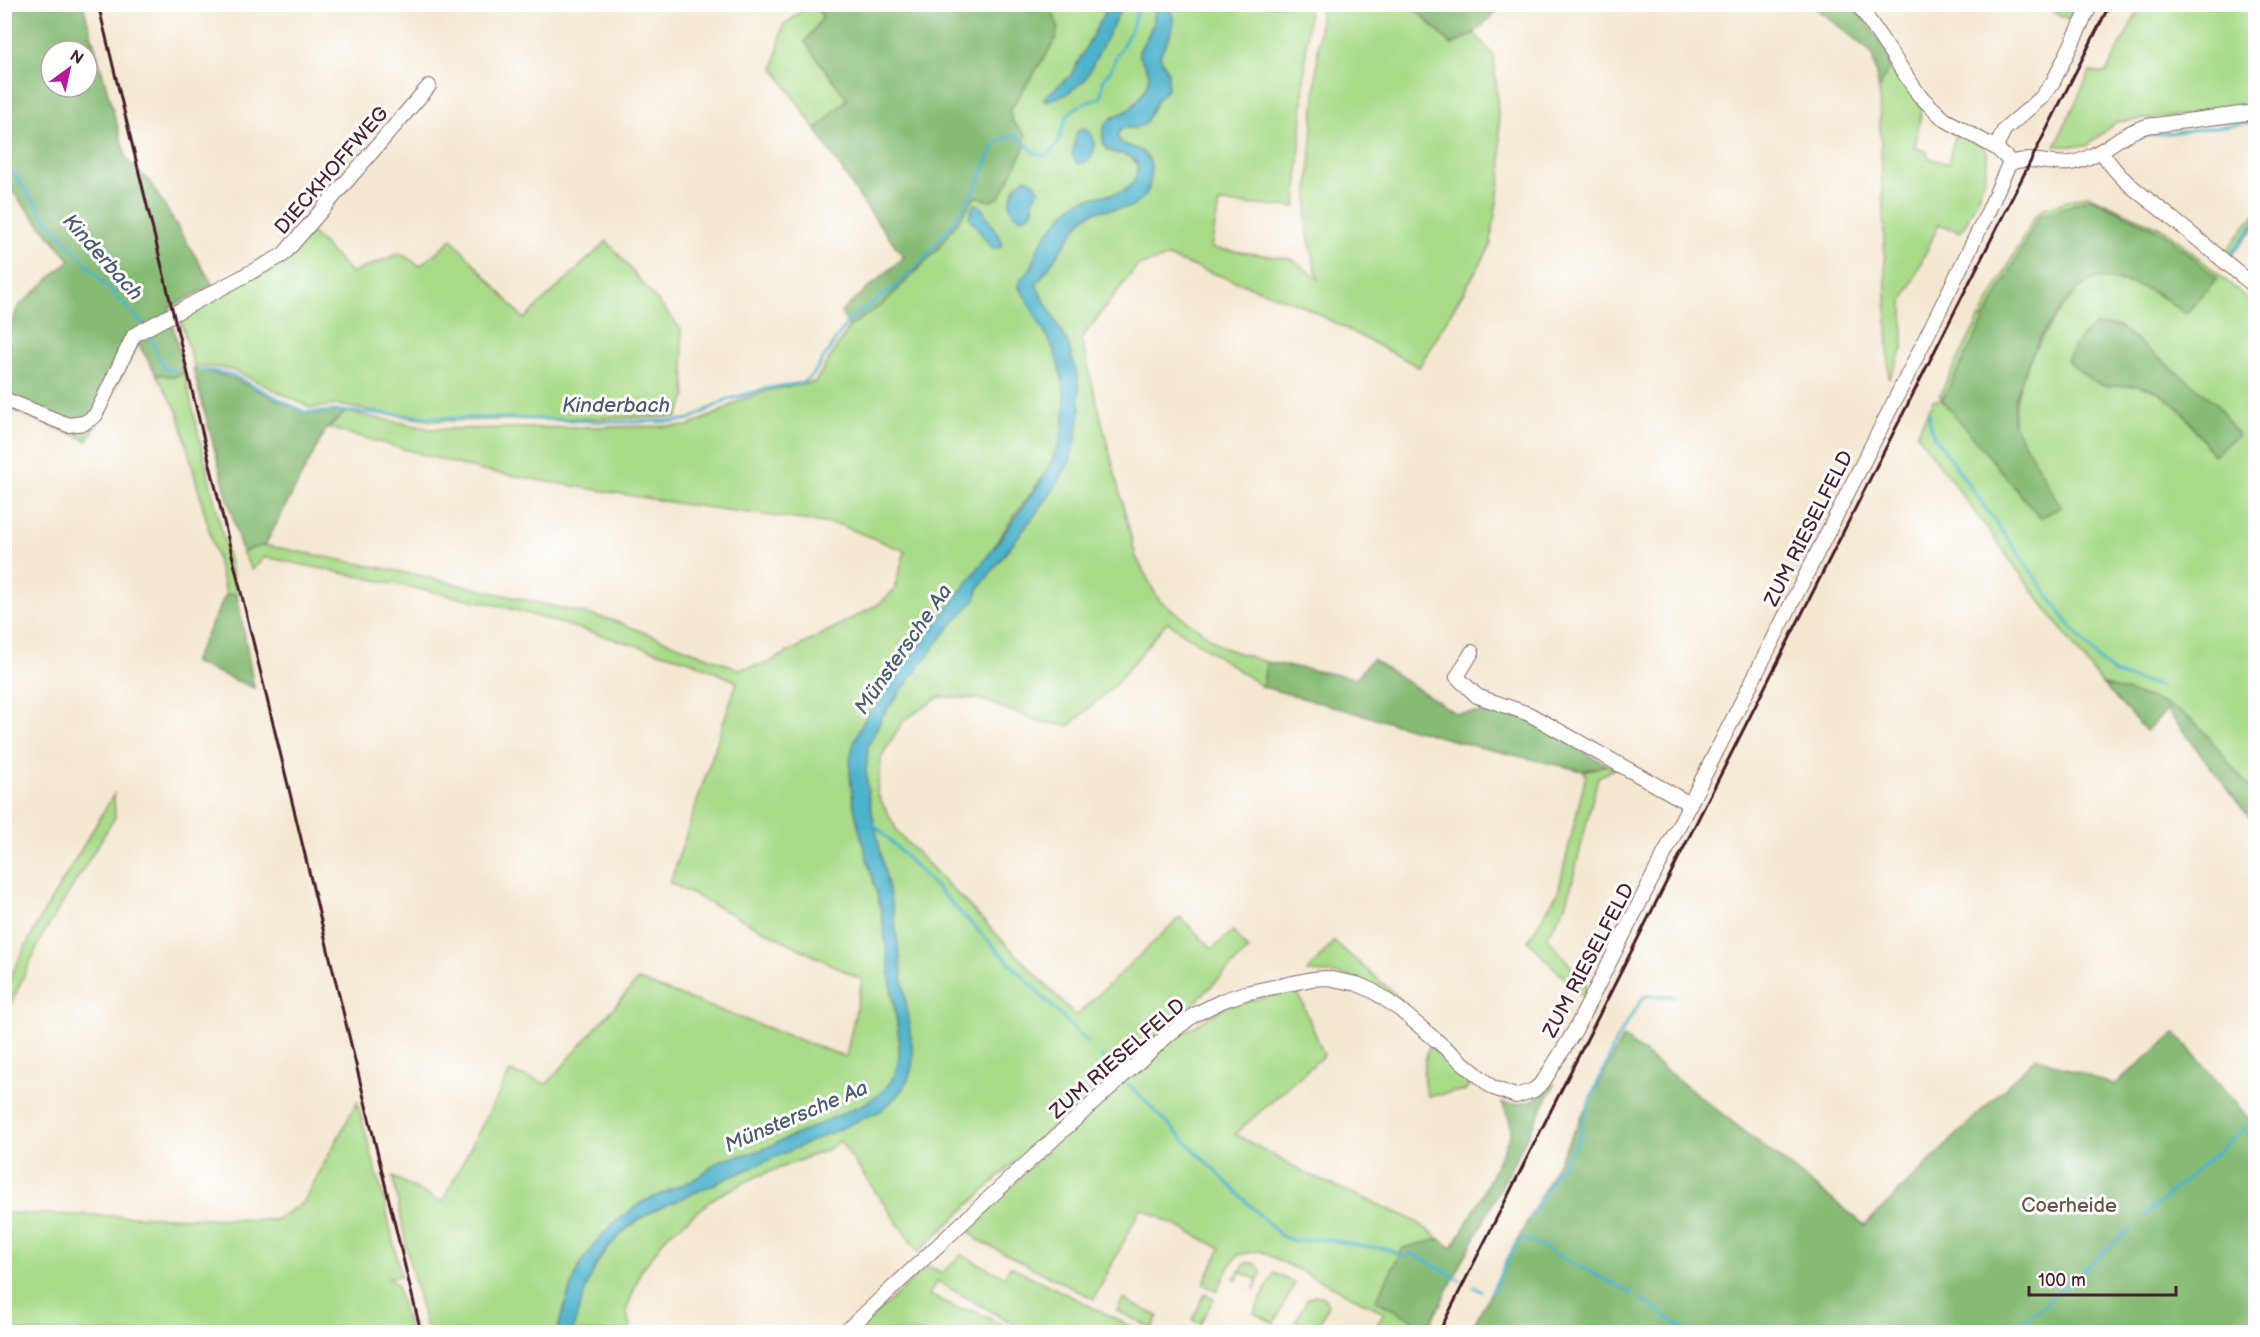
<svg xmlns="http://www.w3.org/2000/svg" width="2260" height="1337" font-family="'Balsamiq Sans',sans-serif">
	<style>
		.green { fill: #a9db89; stroke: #7a7d5a; stroke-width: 1.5; fill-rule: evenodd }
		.forest { fill: #86bb75; stroke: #686d50; stroke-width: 1.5; fill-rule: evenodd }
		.water { fill: #4eb4cd; stroke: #4c6a7c; stroke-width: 1.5 }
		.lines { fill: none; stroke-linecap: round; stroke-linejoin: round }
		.stream { stroke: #4eb4cd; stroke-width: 3 }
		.minor-casing { stroke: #866565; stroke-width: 16 }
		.minor { stroke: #fff; stroke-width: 14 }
		.rail { stroke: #4a1f2b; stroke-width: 3 }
		.labels { text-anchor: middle; stroke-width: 6; stroke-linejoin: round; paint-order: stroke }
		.street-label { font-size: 20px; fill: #4a1f2b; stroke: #fff }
		.park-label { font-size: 20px; fill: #665747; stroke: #fff }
		.water-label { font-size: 21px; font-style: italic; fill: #4c5b6c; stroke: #fff }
	</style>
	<rect width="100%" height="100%" fill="#fff"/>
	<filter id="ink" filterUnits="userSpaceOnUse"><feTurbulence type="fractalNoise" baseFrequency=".0167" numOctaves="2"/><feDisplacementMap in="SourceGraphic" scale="12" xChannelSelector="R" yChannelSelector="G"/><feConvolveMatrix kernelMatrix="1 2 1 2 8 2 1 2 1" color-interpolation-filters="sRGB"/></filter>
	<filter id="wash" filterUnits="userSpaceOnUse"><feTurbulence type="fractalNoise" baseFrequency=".008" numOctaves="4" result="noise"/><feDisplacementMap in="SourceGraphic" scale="24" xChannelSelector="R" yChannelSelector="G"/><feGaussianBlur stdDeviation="1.35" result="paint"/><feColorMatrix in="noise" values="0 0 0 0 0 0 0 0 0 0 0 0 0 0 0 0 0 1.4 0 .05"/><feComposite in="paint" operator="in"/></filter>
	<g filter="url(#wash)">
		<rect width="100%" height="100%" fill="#f4e8d1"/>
		<!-- green -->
		<path class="green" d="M809 5H815L823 17 805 42 847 99 816 130 774 68 783 26Z
			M1050 5H1109L1071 75 1045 97V101L1099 48 1123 5H1154C1158 21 1146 37 1139 51 1139 60 1148 65 1149 73 1151 85 1139 100 1131 108 1126 112 1119 114 1113 117L1110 152 1130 156 1138 165C1136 202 1103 191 1081 201 1071 206 1042 240 1037 250 1034 255 1034 263 1031 267 1027 274 1022 280 1018 287 1048 322 1073 384 1063 430 1055 464 1034 489 1014 516 1001 535 990 554 976 573 942 617 907 660 873 705 862 724 851 742 850 764 849 810 868 857 879 902 886 932 888 965 892 996 896 1018 902 1042 898 1064 894 1084 881 1094 864 1104L759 1151 719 1161 695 1179 641 1203 570 1289 557 1332H427L409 1259 393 1177 442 1202 510 1072 547 1084 638 980 846 1057 862 980 670 883 737 682 693 662 501 606 265 557 252 570 242 552 265 545 422 576 612 620 739 669 766 664 879 604 894 590 905 551 840 525 675 503 479 470 328 428 346 412 432 429 688 426 720 412 740 400 769 390 815 382 849 327 883 304 937 250 976 196 990 201 1013 122 1009 111 1055 41 1058 27ZM1083 128C1100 134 1097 165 1077 163L1074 147 1080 130ZM1030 180 1039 189 1033 201V210L1011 197 1016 185Z
			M1166 5H1309L1296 207 1219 203 1211 248 1292 259 1318 279 1306 226 1321 5H1411L1452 45 1474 33 1494 56 1502 168 1490 247 1419 367 1301 305 1168 257 1137 266 1081 339 1136 557 1159 600 1224 648 1266 662 1263 687 1167 622 1115 685 1069 726 1042 722 979 699 939 697 903 721 881 757 877 793 899 834 1076 1016 1180 917 1212 949 1233 931 1248 950 1177 1020 1170 1023 1113 1074H1109L918 1252 840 1141 827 1150 758 1176 717 1196 667 1236 641 1271 626 1311 632 1332H572C588 1276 598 1244 651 1212L880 1111C901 1095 913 1080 913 1053L893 910 868 794 866 771 868 746 883 715 947 630 976 599 978 589 1052 492 1070 461 1076 440 1080 411 1078 379 1068 344 1036 285 1083 218 1096 211 1132 207 1149 189 1151 164 1149 159 1138 149 1121 143 1117 135 1122 128H1136L1152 112 1156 101 1168 87V73L1160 56C1166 36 1183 26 1166 5Z
			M2041 5H2078L2075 22 2043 7Z
			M2141 5H2255L2256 104 2250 105 2251 108 2116 122 2087 146H2055L2090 72 2106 73Z
			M1892 59 1922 107 1915 148 1928 152 1927 157 1948 164 1956 133 1979 143 1987 152C1988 182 1975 206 1961 232L1939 224 1903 302V349L1889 379 1879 90Z
			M2087 195 2165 230 2184 245 2183 247 2186 249 2187 248 2255 305V825L2168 705 2102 684 1917 434 1933 400H1941L1942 397 1939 396 1980 317 1982 319 1984 316 1982 314 2036 214 2039 215 2041 209ZM2092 198 2186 314C2161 295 2144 285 2112 280 2107 279 2099 277 2094 279 2079 284 2070 298 2061 310 2034 345 2017 378 2013 423L1942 400ZM2118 326 2238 435 2213 455 2178 405 2152 389 2129 384Z
			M2255 214V227L2231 256 2225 252Z
			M311 232 352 273 400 253 420 266 452 239 524 319 607 241 681 329 686 397 677 417 431 421 338 405 311 408 235 371 216 367 194 366 179 315Z
			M184 373 237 595 226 594 178 412 156 374 174 377Z
			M1607 765 1615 769 1598 777 1567 903 1547 937 1587 986 1583 997 1528 941 1558 892 1586 775 1583 771Z
			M114 794 115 817 41 938 5 1017V987L40 919Z
			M1334 941 1406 1004C1369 983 1351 972 1307 972Z
			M1297 990 1324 1055 1235 1134 1307 1174 1414 1220 1440 1239 1403 1248 1376 1301 1414 1320 1407 1332H1392L1381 1327 1378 1332 1374 1331 1384 1312 1260 1251 1238 1255 1230 1265 1217 1291 1203 1284 1221 1248 1141 1208 1094 1299 978 1240 968 1230 1028 1168 1165 1045 1226 1006Z
			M1429 1046 1471 1082 1464 1092C1450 1090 1442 1096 1428 1096 1420 1079 1424 1064 1429 1046Z
			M357 1102 384 1200 401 1276 388 1278 396 1284 410 1332H9L5 1331V1213L275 1220 303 1203Z
			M961 1255 1005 1277 1010 1266 1142 1332H1028L937 1281 929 1295 956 1308 975 1311 1015 1332H856L928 1266 942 1273Z
			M1246 1263C1253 1261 1258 1265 1261 1272L1254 1290 1257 1280 1241 1272 1237 1280 1234 1278Z
			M1274 1273 1295 1283 1274 1323 1254 1313Z
			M1205 1294 1214 1298 1200 1324 1192 1320Z
			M1315 1295 1324 1297 1328 1305 1316 1332H1290L1307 1300Z
			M1123 1299 1158 1316 1152 1328 1117 1311Z"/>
		<!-- forest -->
		<path class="forest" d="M5 5H83L127 160 150 182 213 285 169 308 184 373 174 377 156 374 138 343 88 441 5 407 4 343 18 307 70 260 5 183ZM51 51H87V87H51Z
			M815 5H1050L1058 27 1055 41 1009 111 1013 122 1026 135 1023 151 1000 197 990 201 976 196 937 250 883 304 849 327 841 312 904 257 864 204 816 130 847 99 805 42 823 17Z
			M1411 5H1504L1474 33 1452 45Z
			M1812 5H1855L1892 59 1879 90 1872 53Z
			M2091 198 2163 233 2217 278 2186 314 2157 293 2127 282 2095 278 2076 290 2040 337 2028 363 2015 399 2013 423 2061 507 2040 518 1942 400 2039 216Z
			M2093 326H2118L2215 402 2238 435 2213 455C2196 431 2180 400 2151 389 2137 383 2124 387 2110 386 2093 385 2079 371 2067 360L2076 343Z
			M193 368 232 378 305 413 346 412 327 428 265 545 242 552Z
			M226 594 237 595 254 688 193 662Z
			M1372 659 1455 713H1516L1607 765 1583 771 1470 745 1263 687 1266 662 1356 678Z
			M2102 684C2132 694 2170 700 2195 723 2217 742 2231 771 2255 792V825L2167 710 2146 731Z
			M2176 1033 2255 1126V1332H1470L1623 1037 1865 1225 2036 1057 2114 1085Z
			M1555 1083 1426 1332H1407L1413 1320 1376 1300 1403 1248 1440 1239 1452 1248 1479 1202 1511 1133 1510 1121 1502 1103C1529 1107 1534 1100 1555 1083Z"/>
		<!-- water -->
		<path class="water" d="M1109 5H1123L1085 80 1065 95 1045 101 1044 99 1045 97 1071 75Z
			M1154 5H1166C1183 25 1166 37 1160 56L1168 73V88L1156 101 1145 124 1136 128H1122L1117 135 1121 143 1142 151 1151 164 1150 184 1146 195 1132 207 1096 211 1083 218 1036 285 1068 344 1078 379 1080 411 1076 440 1070 461 1052 492 978 589 976 599 947 630 883 715 868 746 866 771 868 794 893 910 913 1053C914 1080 900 1095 880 1111L651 1212C597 1244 589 1276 572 1332H557L570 1289 581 1263 600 1237 615 1222 641 1203 695 1179 719 1161 759 1151 864 1104C881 1094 894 1084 898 1064 902 1042 896 1018 893 996 888 965 886 932 879 902 868 857 850 810 850 764 851 742 862 724 873 705L993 549 1041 481 1056 454 1063 429 1065 404 1062 378 1054 350 1018 284C1021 276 1029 273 1032 266 1035 261 1035 254 1038 248 1042 238 1064 213 1073 205 1094 189 1136 206 1138 165 1131 152 1117 156 1106 149 1103 144 1103 141 1103 136 1102 116 1119 118 1131 108 1138 101 1146 90 1148 81 1152 68 1139 63 1139 51 1147 38 1158 21 1154 5Z
			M1083 128C1095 132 1096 151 1090 160L1084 163H1077L1072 155 1077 132Z
			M1026 178 1035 183 1039 190 1033 201 1031 214 1022 218 1013 213 1009 204 1016 185Z
			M976 204 981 207 1002 241 1001 247 992 249 969 217 973 206Z"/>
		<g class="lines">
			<!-- stream -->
			<path class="stream" d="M2136 137 2256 122
				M4 161 42 213 98 277 145 326
				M2232 252 2256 222
				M148 332 164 368 175 371
				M199 370 214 371 232 375 305 412 340 411 447 418H504L621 422 677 421 690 419 726 400 768 388 802 383 812 376 848 321 895 287 922 261 949 228 976 188 993 148 999 141 1010 136 1017 135 1035 153 1047 156C1065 142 1058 126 1070 113 1077 105 1090 101 1101 98L1104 78C1113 71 1113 62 1118 53 1129 34 1134 27 1138 4
				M1929 413 1930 427 1934 436 2068 623 2100 661 2114 674 2160 686
				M872 822 1088 1043
				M1101 1056 1115 1071
				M1129 1085 1281 1236 1294 1241 1327 1239 1355 1245 1387 1249 1404 1257 1412 1253 1460 1280
				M2144 1216 2256 1118
				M1530 1219 1554 1175 1580 1138 1582 1124 1592 1095 1608 1060 1617 1038 1641 1001 1645 996H1674
				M1474 1287 1481 1291
				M1491 1293 1515 1245 1524 1238 1631 1293
				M1641 1299 1688 1332
				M2013 1332 2130 1229"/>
		</g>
	</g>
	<g filter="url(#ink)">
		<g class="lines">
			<!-- minor casing -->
			<g class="minor-casing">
				<path id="minor" d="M1858 4 1919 95 1944 119 1996 148 2011 162
					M1996 148 2004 130 2041 98 2053 82 2091 4
					M2101 151C2123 185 2144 195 2174 220 2202 242 2228 265 2256 287
					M4 399 68 425 84 423 95 416 134 335 283 255 429 86
					M1472 652 1457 677 1477 696 1529 714 1690 804
					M845 1332 1016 1173 1167 1036 1194 1015 1224 1000 1245 993 1312 979 1327 978 1357 984 1373 991 1399 1009 1493 1088 1516 1096 1534 1090 1543 1082 1574 1032 1905 380 1987 214 2008 166C2019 153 2053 166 2071 163 2100 158 2119 133 2147 126L2256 112"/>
			</g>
			<!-- minor -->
			<use href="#minor" class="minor"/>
			<!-- rail -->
			<path class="rail" d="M98 4 421 1332
				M1439 1332 2110 4"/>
		</g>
	</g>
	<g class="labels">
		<!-- street labels -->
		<g class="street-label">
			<text transform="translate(331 170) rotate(-49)" y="7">DIECKHOFFWEG</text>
			<text transform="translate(1808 528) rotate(-63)" y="7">ZUM RIESELFELD</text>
			<text transform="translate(1588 960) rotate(-62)" y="7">ZUM RIESELFELD</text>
			<text transform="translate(1117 1058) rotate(-41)" y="7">ZUM RIESELFELD</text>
		</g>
		<!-- park labels -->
		<g class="park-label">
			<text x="2069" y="1212">Coerheide</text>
		</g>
		<!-- water labels -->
		<g class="water-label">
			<text transform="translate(103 257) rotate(48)" y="7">Kinderbach</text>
			<text x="616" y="412">Kinderbach</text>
			<text transform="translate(903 649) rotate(-55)" y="7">Münstersche Aa</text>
			<text transform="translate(796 1116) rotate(-23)" y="7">Münstersche Aa</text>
		</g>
	</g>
	<!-- margin -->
	<rect width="2260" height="1337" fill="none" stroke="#fff" stroke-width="24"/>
	<!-- north arrow -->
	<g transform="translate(69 69) rotate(33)"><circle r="28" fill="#ffffff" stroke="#b7a5aa" stroke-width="1.5"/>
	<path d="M0-4.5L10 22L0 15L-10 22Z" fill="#b5179e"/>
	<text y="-9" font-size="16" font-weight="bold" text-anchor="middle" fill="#4a1f2b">N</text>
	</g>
	<!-- scale -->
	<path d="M2029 1286v9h147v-9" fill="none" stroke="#4a1f2b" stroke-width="3"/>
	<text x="2038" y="1286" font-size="18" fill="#4a1f2b" stroke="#ffffff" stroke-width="4.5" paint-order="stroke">100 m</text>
</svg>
